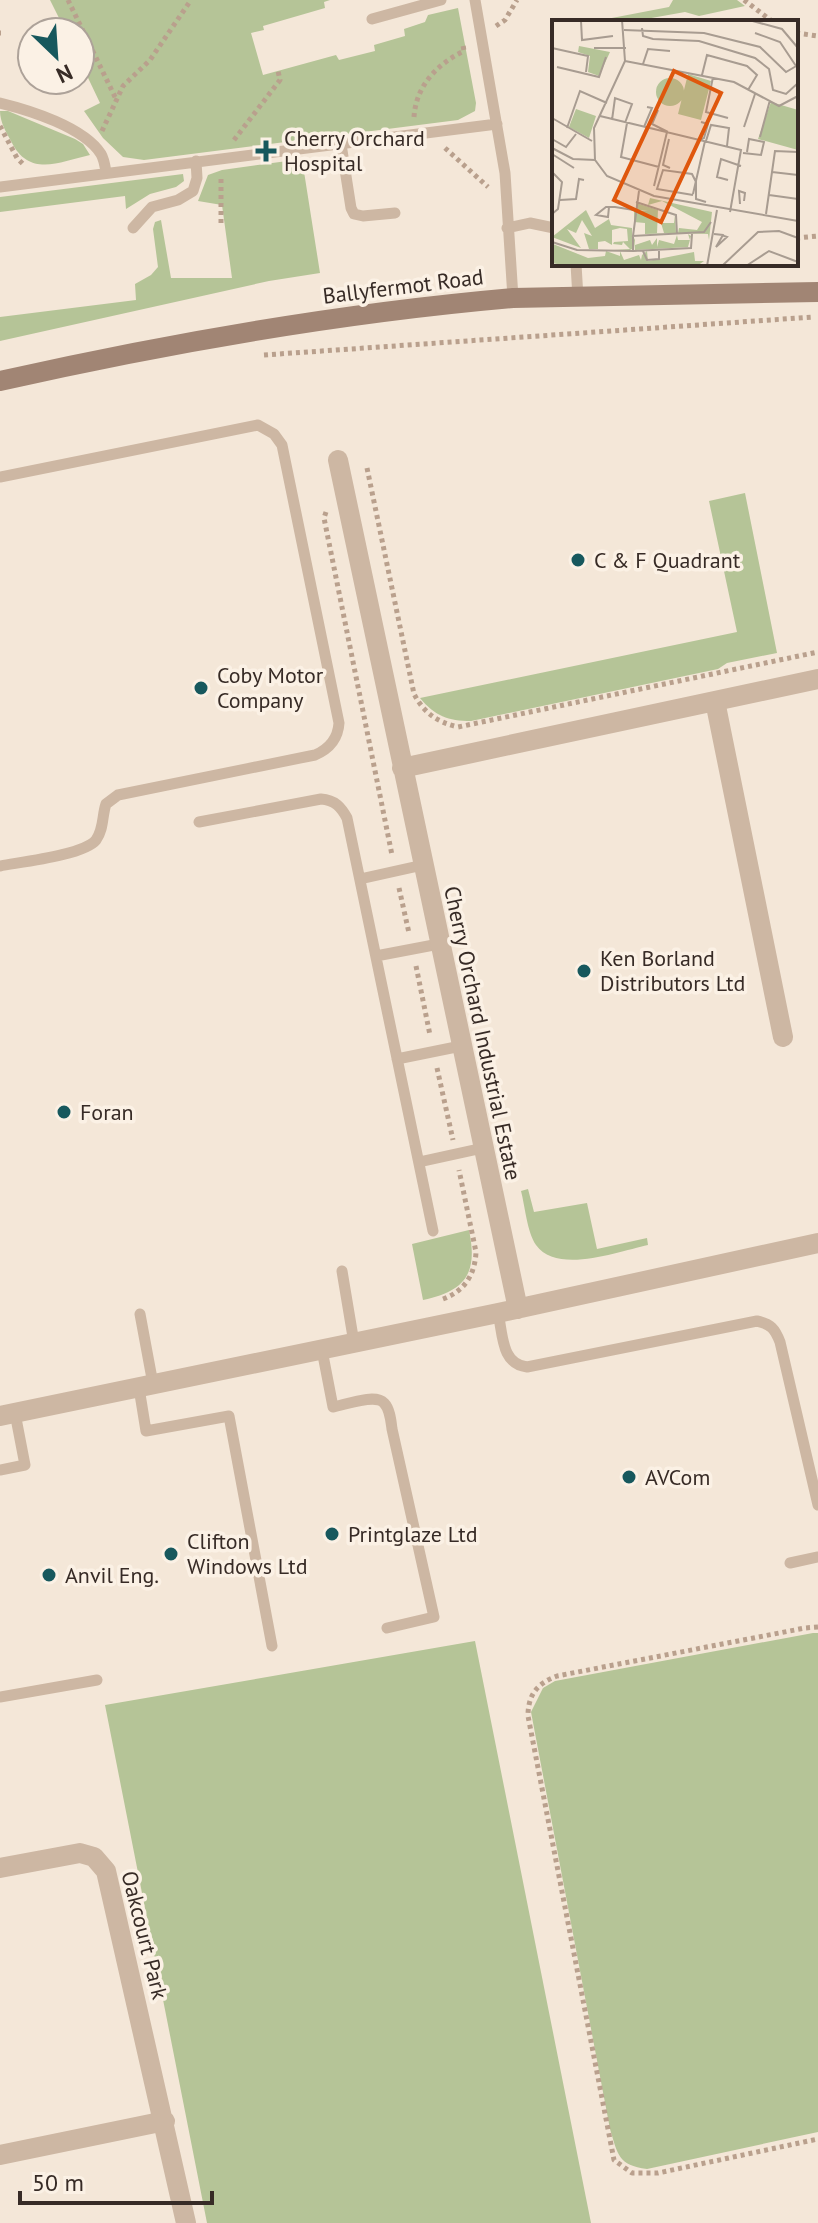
<svg xmlns="http://www.w3.org/2000/svg" width="818" height="2223" font-family="'PT Sans',sans-serif">
	<style>
		.green { fill: #b5c497 }
		.lines { fill: none; stroke-linecap: round; stroke-linejoin: round }
		.path { stroke: #b9a08d; stroke-width: 5; stroke-dasharray: 4 4; stroke-linecap: butt }
		.service { stroke: #cdb7a3; stroke-width: 11 }
		.minor { stroke: #cdb7a3; stroke-width: 20 }
		.secondary { stroke: #a18574; stroke-width: 20 }
		.poi-dot { fill: #17585d; stroke: #fbf1e5; stroke-width: 3 }
		.labels { text-anchor: middle; stroke-width: 7; stroke-linejoin: round; paint-order: stroke }
		.poi-label { font-size: 22px; fill: #372b26; stroke: #fbf1e5; text-anchor: start }
		.street-label { font-size: 22px; fill: #372b26; stroke: #fbf1e5 }
		.inset-road { fill: none; stroke: #a89c91; stroke-width: 2 }
		.view { fill: #df570d; fill-opacity: 0.15; stroke: #df570d; stroke-width: 4 }
		.inset-edge { fill: none; stroke: #372b26; stroke-width: 4 }
	</style>
	<rect width="100%" height="100%" fill="#f4e7d8"/>
	<!-- green -->
	<path class="green" d="M50 0H330L324 2 325 8 263 26 264 30 251 33 263 75 336 55 339 60 375 51 374 45 405 36 404 29 425 22 428 15 458 8 476 103 475 111 458 120 144 160 123 157 103 138 84 111 100 103 80 61V32H66Z
		M673 0H737L745 6 699 16 685 12 629 22H591L669 7Z
		M0 111H8L75 139 83 144 90 155C59 162 29 178 11 141 6 132 0 122 0 111Z
		M302 159 320 273 269 281 0 341V317L136 300 135 284 151 275 158 267 153 229 155 222 161 220 171 278H232L222 205 198 201 208 175 222 170Z
		M183 174 184 181 176 187 150 194 126 209 125 196 0 212V197Z
		M745 493 777 653 727 663 718 669 471 721C448 721 435 716 420 698L737 632 709 501Z
		M528 1189 534 1212 587 1203 597 1249 647 1238 648 1245C620 1251 557 1275 536 1245 527 1232 525 1206 521 1191Z
		M469 1230C478 1273 466 1291 423 1300L412 1244Z
		M813 1633H818V2132L647 2169C618 2165 618 2155 610 2129L531 1712 543 1688 555 1681Z
		M475 1641 591 2223H207L105 1705Z"/>
	<g class="lines">
		<!-- path -->
		<path class="path" d="M68 0 116 99
			M744 0 773 22
			M496 26 505 20 517 0
			M0 33H1
			M796 33 818 36
			M414 117C416 86 437 64 464 51L463 45
			M0 126 17 158 24 165
			M102 131 123 86 150 60 191 0
			M234 140 280 80 278 71
			M445 148 488 187
			M221 223V176
			M796 238 818 236
			M264 355 813 317
			M367 468 414 694C424 713 437 722 458 727L818 652
			M326 512 324 518 392 855
			M399 888 409 933
			M416 966 430 1035
			M437 1068 453 1140
			M443 1299C465 1291 475 1274 476 1252L459 1170
			M818 1627 805 1628 557 1676C538 1683 528 1694 528 1716L614 2160 632 2173H658L818 2139"/>
		<!-- service -->
		<path class="service" d="M475 0 505 173 513 298
			M372 19 441 0
			M0 103C29 110 84 127 101 154 104 159 105 166 106 172
			M341 144 351 208 354 214 363 216 395 213
			M0 187 497 124
			M133 228 152 207 178 200 193 191 197 178 196 161
			M507 228 530 223 554 228
			M576 264 578 298
			M0 477 258 425 274 434 282 445 339 723C338 739 329 749 315 755L118 795 106 804C102 815 104 829 96 840 84 855 21 862 0 866
			M199 822 321 799C335 800 341 807 347 818L433 1231
			M360 879 423 865
			M376 956 439 944
			M397 1059 461 1046
			M419 1162 483 1148
			M342 1271 354 1343
			M498 1313C503 1334 501 1364 527 1367L757 1321C771 1324 775 1329 780 1342L818 1505
			M140 1314 153 1384
			M322 1350 333 1407C345 1405 375 1393 384 1403 390 1409 391 1421 392 1429L434 1617 387 1628
			M139 1388 146 1431 229 1416 272 1646
			M0 1470 25 1465 15 1413
			M790 1563 818 1557
			M0 1697 97 1680"/>
		<!-- minor -->
		<path class="minor" d="M338 460 518 1309
			M715 701 783 1037
			M402 768 818 679
			M0 1416 498 1313 818 1243
			M0 1868 80 1853 94 1857 106 1871 186 2223
			M0 2155 165 2121"/>
		<!-- secondary -->
		<path class="secondary" d="M0 381C169 343 341 313 513 298L818 292"/>
	</g>
	<!-- markers -->
	<g class="poi-dot">
		<path d="M262 139h8v8h8v8h-8v8h-8v-8h-8v-8h8z"/>
		<circle cx="578" cy="560" r="8"/>
		<circle cx="201" cy="688" r="8"/>
		<circle cx="584" cy="971" r="8"/>
		<circle cx="64" cy="1112" r="8"/>
		<circle cx="629" cy="1477" r="8"/>
		<circle cx="332" cy="1534" r="8"/>
		<circle cx="171" cy="1554" r="8"/>
		<circle cx="49" cy="1575" r="8"/>
	</g>
	<g class="labels">
		<!-- poi labels -->
		<g class="poi-label">
			<text x="284" y="146">Cherry Orchard<tspan x="284" dy="25">Hospital</tspan></text>
			<text x="594" y="568">C &amp; F Quadrant</text>
			<text x="217" y="683">Coby Motor<tspan x="217" dy="25">Company</tspan></text>
			<text x="600" y="966">Ken Borland<tspan x="600" dy="25">Distributors Ltd</tspan></text>
			<text x="80" y="1120">Foran</text>
			<text x="645" y="1485">AVCom</text>
			<text x="348" y="1542">Printglaze Ltd</text>
			<text x="187" y="1549">Clifton<tspan x="187" dy="25">Windows Ltd</tspan></text>
			<text x="65" y="1583">Anvil Eng.</text>
		</g>
		<!-- street labels -->
		<g class="street-label">
			<text transform="translate(403 286) rotate(-7)" y="8">Ballyfermot Road</text>
			<text transform="translate(483 1033) rotate(78)" y="8">Cherry Orchard Industrial Estate</text>
			<text transform="translate(145 1935) rotate(76)" y="8">Oakcourt Park</text>
		</g>
	</g>
	<!-- overview -->
	<g transform="translate(552 20)">
		<rect width="246" height="246" fill="#f4e7d8"/>
		<path d="M27 26 58 32 47 56 36 52 38 36 26 32ZM136 54 159 61 149 100 126 94ZM104 72a14 14 0 1 1 28 0a14 14 0 1 1-28 0ZM219 82 246 90V130L206 119ZM24 89 44 96 37 118 17 107ZM98 178 160 192 157 220 156 214 126 213 127 208 145 210 150 202 110 181 96 185ZM84 183 106 190 105 213H112L109 203H122L123 195 124 213 93 214V203L82 202V191H96L85 190ZM34 190 43 208 57 199 59 205 80 208V229L78 230H62L78 229 71 222 70 225 61 224 62 222 76 221 75 209 68 208 60 210V225L53 221 46 222V229H37L32 213 40 216 30 200 24 213 15 209 29 228 0 217ZM136 214 139 216 136 227 83 230 82 220 83 218V225L98 220 100 225 105 218V227L107 220 122 224 125 215 126 220H138ZM1 224 36 238 53 236 54 231 68 236V231L72 240 87 235 89 240 90 235 95 231 96 241 142 232 143 241H152L145 246H15L0 243Z" fill="#b5c497"/>
		<path class="inset-road" d="M197 0 230 9 246 28M29 1 30 20 61 16M90 8 91 16 101 19 147 21 203 38 217 49 221 70 234 74 246 63M72 10 152 13 208 27 234 52 246 45M203 13 228 22 244 46M0 28 36 36 34 52M42 28H74M73 41 182 62 227 86 246 76M91 44 96 29 118 31M5 47 47 57 54 37M150 55 155 35 195 46 205 55 196 70M161 57 154 92 176 98M106 90 100 104 116 112M48 96 189 130 178 192M0 98 40 121M60 100 63 78 80 84 73 103M75 103 69 137 107 147M92 107 100 88 95 87M192 107 203 74M15 108 28 71 55 83M208 117 218 80M0 119 14 127 24 114M117 119 111 145 118 148M147 120 152 118 156 104 149 102M154 121 159 105 177 108 175 126M0 128 21 139 43 140 55 156 102 176 246 201M191 133 209 135 212 122 197 119 195 132M0 134 22 148M43 140 42 108 73 41 70 0M0 152 10 162 6 189 0 194M220 152 246 155M176 160 165 157 169 139 189 146M144 161V179L154 182M102 166 115 112M87 171 81 216 152 212 159 202M141 174 153 121M141 175 105 169 111 150 140 154 144 162M217 175 246 179M8 180 24 179 27 159 32 160M84 182 124 195 125 214M188 184 187 171 193 173 192 181M57 187 56 197 44 195 54 187H63L88 191M214 194 223 131 246 132M162 214 171 215 172 216 175 217 164 227 171 215M0 222 25 230 81 231V216M81 231 139 228 140 214M91 231 95 240 107 239V230M155 246 165 190M170 246 206 212 227 211 246 218M194 246 217 231 246 242"/>
		<path class="view" d="M122 51 169 73 109 202 62 180Z"/>
		<rect width="246" height="246" class="inset-edge"/>
	</g>
	<!-- north arrow -->
	<g transform="translate(56 56) rotate(155)"><circle r="38" fill="#fbf1e5" stroke="#ada299" stroke-width="2"/>
	<path d="M0-6L14 30L0 20L-14 30Z" fill="#17585d"/>
	<text y="-12" font-size="22" font-weight="bold" text-anchor="middle" fill="#372b26">N</text>
	</g>
	<!-- scale -->
	<path d="M20 2191v12h192v-12" fill="none" stroke="#372b26" stroke-width="4"/>
	<text x="32" y="2191" font-size="24" fill="#372b26" stroke="#fbf1e5" stroke-width="6" paint-order="stroke">50 m</text>
</svg>
